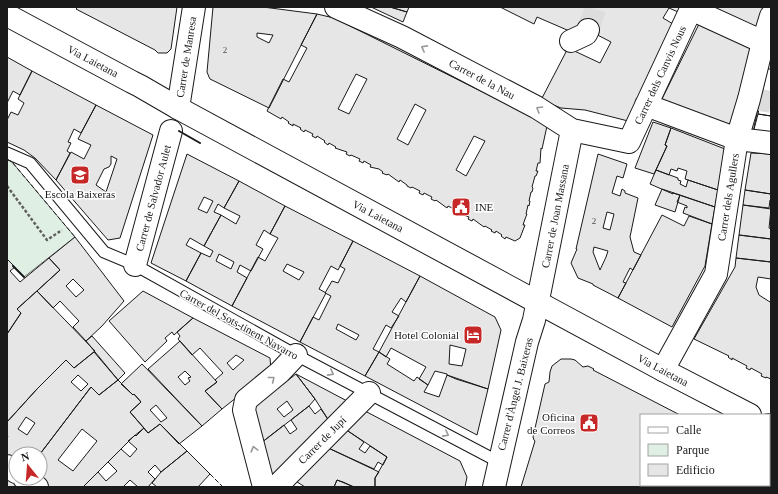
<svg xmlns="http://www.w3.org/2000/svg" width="778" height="494" font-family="'Times New Roman',serif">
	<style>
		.green { fill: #e0efe3; stroke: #6a6a6a }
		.building { fill: #e6e6e6; stroke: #1a1a1a; fill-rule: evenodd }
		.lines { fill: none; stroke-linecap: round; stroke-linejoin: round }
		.street-tunnel { stroke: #ddd; stroke-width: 22; stroke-dasharray: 22 11; stroke-linecap: butt }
		.lane-casing { stroke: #1a1a1a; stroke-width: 13 }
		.street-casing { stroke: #1a1a1a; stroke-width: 24 }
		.secondary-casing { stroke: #1a1a1a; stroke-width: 24 }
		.path { stroke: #5f5f5f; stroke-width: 2.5; stroke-dasharray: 3 2; stroke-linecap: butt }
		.lane { stroke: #fff; stroke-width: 11 }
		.street { stroke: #fff; stroke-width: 22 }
		.secondary { stroke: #fff; stroke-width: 22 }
		.fence { stroke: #1a1a1a; stroke-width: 1; stroke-dasharray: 5 2; stroke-linecap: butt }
		.wall { stroke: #1a1a1a; stroke-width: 2 }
		.oneway { stroke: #989898 }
		.labels { text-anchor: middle; stroke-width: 3; stroke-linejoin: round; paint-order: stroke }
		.number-label { font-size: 9px; fill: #4d4d4d }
		.street-label { font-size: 11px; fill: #1a1a1a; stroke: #fff }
		.poi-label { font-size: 11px; fill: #1a1a1a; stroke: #fff; text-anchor: end }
	</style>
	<rect width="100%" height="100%" fill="#fff"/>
	<!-- green -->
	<path class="green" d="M7 159 12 162 75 237 24 277 7 259Z"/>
	<!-- building -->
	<path class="building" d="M78 7H177L171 49 167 53H158L155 50 76 9Z
		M213 7H263L317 14 269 108 210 79 209 77 207 72ZM257 33 273 35 269 43 257 37Z
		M371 7H390L407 12 403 22Z
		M390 7H409L407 12Z
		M500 7H680L628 121 585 110 561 108 541 100 568 48 600 63 611 42 588 30 574 33 537 17 534 24Z
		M705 7H766L758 34Z
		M669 8 678 12 673 24 663 18Z
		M317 14 334 18 523 112 547 126 542 149 541 148 540 163H538L536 171H538L536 176H535L532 187 533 188 532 192H531L529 201H530L529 206 528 205 526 214H527L525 219 523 225H525L520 238 515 241 506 237 505 239 501 236 502 235 496 231 495 233 491 231 492 230 485 226 484 227 473 219 472 221 468 219 469 217 455 212 456 210 448 206 447 208 436 200 435 201 431 199 432 197 424 193 423 195 419 193 420 191 412 187 411 188 407 186V185L400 180 399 182 388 174 387 175 382 173 383 172 379 169 370 167 371 165 364 161 363 163 359 161 360 159 351 155 350 156 346 154 347 152 335 148 336 147 329 143 328 145 324 142 325 141 317 136 316 138 312 136 313 134 305 130 304 132 300 129 301 128 293 124V126L288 123 289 122 282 117 281 119 267 111 283 79 289 82 307 48 301 45ZM356 74 367 79 349 114 338 109ZM415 104 426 110 408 145 397 139ZM474 136 485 141 466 176 456 170Z
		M701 20 757 43 732 129 661 101Z
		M771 53V139L752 137 762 89Z
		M7 57 32 71 20 95 13 91 7 103Z
		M767 69H771V116L758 114Z
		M32 71 96 105 81 133 74 129 68 142 71 143 67 151 70 153 56 180 35 158 24 150 7 142V120L11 112 18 115 24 103 18 99Z
		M96 105 153 135 120 238 108 240 56 180 71 152 84 159 91 145 78 139ZM111 156 117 159 106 192 96 185 104 169 109 167 111 164Z
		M758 114 771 116V139L752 137Z
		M653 122 671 128 665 145 667 146 654 174 635 168Z
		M671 128 725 149 718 190 685 179 687 171 678 168 677 171 671 169 669 175 656 170 667 146 665 145Z
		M751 153 771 154V194L745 190Z
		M187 154 239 181 224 208 218 204 214 212 221 215 204 246 190 238 186 245 201 253 186 281 151 263ZM204 197 213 201 207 213 198 209Z
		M598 154 627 164 623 178 617 176 612 193 620 196 622 189 625 191V193L638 198 630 237 634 252 641 255 633 270 630 268 623 282 626 283 618 298 593 285V284L578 278 571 263 577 249H576ZM607 212 614 214 610 230 603 228ZM594 247 608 251 606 257 600 270 593 252Z
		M656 170 678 178V180L681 181 680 184 686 187 688 180 718 190 715 207 673 193V194L650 184Z
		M239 181 285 206 270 234 264 230 256 245 263 249 251 271 240 265 237 272 247 278 232 306 186 281 201 253 210 257 213 251 204 246 221 215 236 224 240 216 224 208ZM219 254 234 262 231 269 216 261Z
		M662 189 680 195 675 212 655 205Z
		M745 190 771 194V201L770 200 769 208 743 205Z
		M680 195 715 207 712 224 683 213 685 207 687 208V206L677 202Z
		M743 205 771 209 769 228 771 229V239L739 235Z
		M285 206 353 241 338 270 331 266 319 289 326 293 300 342 232 306 258 257 265 261 278 238 270 234ZM287 264 304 272 299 280 283 271Z
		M662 215 684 226 689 216 712 224 705 266 672 327 618 298Z
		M739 235 771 239V262L736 258Z
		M75 237 124 301 102 326 86 341 73 327 79 321 60 301 53 308 37 291 60 270 49 258ZM73 279 84 290 76 297 66 286Z
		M353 241 420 276 406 302 401 298 392 312 399 316 391 328 386 325 373 349 379 352 365 376 300 342 313 317 319 320 331 296 325 293 332 281 338 283 345 269 340 266ZM338 324 359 335 356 340 336 329Z
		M49 258 60 270 17 309 21 313 7 334V259L15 267 10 271 20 282Z
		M736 258 771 262V279L758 277 756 287 759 295 770 302 771 300V379L766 377V378L761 376 762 374 751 368 750 370 746 368 747 366 732 358V360L728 357 729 356 694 339 735 267Z
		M420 276 495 317 501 330 488 389 456 379 447 375V374L435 371 428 385 419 379 426 367 391 348 386 357 379 352ZM450 345 466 349 462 366 449 364Z
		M37 291 95 351 74 368 66 360 37 389 7 422V334L21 313 17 309Z
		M143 291 193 318 174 335 172 332 165 338 167 341 145 362 109 321Z
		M193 318 270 358 271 370 222 409 205 391 217 382 215 380 223 373 200 348 192 355 178 339 180 336 177 332ZM236 355 244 360 233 370 227 363Z
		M92 336 125 373 118 380 86 341Z
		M180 341 217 382 205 391 222 409 202 426 148 369ZM185 371 191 377 188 378 190 381 185 385 178 377Z
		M94 352 118 380 99 395 91 387 40 454H16V465L7 459V438L8 436 7 435V422L37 389 66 360 74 368ZM78 375 88 384 81 391 71 382ZM26 417 35 423 27 435 18 429Z
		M379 352 390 359 387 364 414 381 417 377 428 385 424 392 439 397 447 375 488 389 477 435 365 376Z
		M561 359H571L575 360 583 367 588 366 594 369 593 370 680 415H641V485H769V463L771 464V487H521L535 441 534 440 533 437 545 384 549 382 550 372 552 366Z
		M142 364 202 426 179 444 160 424 148 433 130 412 141 402 134 394 133 395 121 384ZM156 405 167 418 161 422 150 410Z
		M296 374 315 399 309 406 261 443 252 408ZM287 401 293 410 284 417 277 409Z
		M296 374 349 402 331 424 315 399Z
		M118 380 133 395 134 394 141 402 130 412 144 428 136 436 135 435 83 487H45L40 478V462L42 459 40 457V454L43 450 91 387 99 395ZM82 429 97 441 73 471 58 460Z
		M309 406 315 414 321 409 331 424 271 478 261 443 284 425 290 434 297 429 291 420Z
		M365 411 460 461 467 477 465 487H375V478L387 457 345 429Z
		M160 424 187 451 161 472 155 465 148 472 155 479 148 487H138L130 480 123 487H83L98 472 106 481 117 471 108 462 121 449 130 457 137 449 128 441 144 428 148 433Z
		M345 429 364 442 359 449 365 453 370 446 387 457 383 465 378 462 374 469 324 446Z
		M324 446 379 472 375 478V487H354L337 480 334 487H305L291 478Z
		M187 451 210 474 198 487H157L152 483 161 472Z
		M7 474 25 487H7Z
		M337 480 343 482 354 487H334Z"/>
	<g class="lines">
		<!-- street-tunnel -->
		<path class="street-tunnel" d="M588 30 596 7
			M760 100 771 102"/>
		<!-- lane casing -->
		<g class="lane-casing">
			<path id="lane" d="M7 153 30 163 104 252 135 265 296 355 499 462"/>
		</g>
		<!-- street casing -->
		<g class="street-casing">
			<path id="street" d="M336 7 402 37 536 107 572 130 629 142 692 7
				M691 9 763 42 771 43
				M571 41 586 34 588 30
				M646 105 737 139 771 143
				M178 108 194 7
				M135 265 171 131
				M663 370 716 274 737 139 749 99 763 42 771 16
				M7 466 16 472
				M24 478 37 487
				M264 487 244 410 246 400 280 372 296 355
				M276 487 369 393
				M494 487 527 342 534 320 572 130"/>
		</g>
		<!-- secondary casing -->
		<g class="secondary-casing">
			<path id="secondary" d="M7 15 132 82 140 86 178 108 663 370 750 415
				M769 425 771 426"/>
		</g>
		<!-- path -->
		<path class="path" d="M7 186 47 240 62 230"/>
		<!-- lane -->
		<use href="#lane" class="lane"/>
		<!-- street -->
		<use href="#street" class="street"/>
		<!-- secondary -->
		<use href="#secondary" class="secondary"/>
		<!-- fence -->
		<path class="fence" d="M7 159 12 162 75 237
			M210 474 223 487"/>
		<!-- wall -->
		<path class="wall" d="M179 131 200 143
			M13 266 24 277"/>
	</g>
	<!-- one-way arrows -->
	<defs><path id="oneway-chevron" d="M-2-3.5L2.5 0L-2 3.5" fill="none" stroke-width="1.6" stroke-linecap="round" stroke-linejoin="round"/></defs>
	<g class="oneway">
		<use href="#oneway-chevron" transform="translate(424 48) rotate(-152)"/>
		<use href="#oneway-chevron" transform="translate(539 109) rotate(-149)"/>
		<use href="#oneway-chevron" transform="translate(331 373) rotate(28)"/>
		<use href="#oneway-chevron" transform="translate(272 379) rotate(-39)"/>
		<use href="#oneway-chevron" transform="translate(446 434) rotate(28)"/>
		<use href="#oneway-chevron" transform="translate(254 449) rotate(-105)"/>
	</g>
	<!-- icons -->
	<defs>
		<g id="school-square" transform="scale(1)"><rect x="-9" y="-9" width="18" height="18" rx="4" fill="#c62828" stroke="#fff"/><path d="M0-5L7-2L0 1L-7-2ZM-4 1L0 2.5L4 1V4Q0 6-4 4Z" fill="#fff"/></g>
		<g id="civic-square" transform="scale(1)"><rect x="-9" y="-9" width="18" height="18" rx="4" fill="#c62828" stroke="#fff"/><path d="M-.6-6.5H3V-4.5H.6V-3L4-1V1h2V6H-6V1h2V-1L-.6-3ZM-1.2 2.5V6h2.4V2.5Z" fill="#fff"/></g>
		<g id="hotel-square" transform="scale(1)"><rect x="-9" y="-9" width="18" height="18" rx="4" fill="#c62828" stroke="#fff"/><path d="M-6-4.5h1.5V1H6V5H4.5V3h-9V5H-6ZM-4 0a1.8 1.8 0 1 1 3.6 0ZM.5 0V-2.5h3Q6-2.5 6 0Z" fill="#fff"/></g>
	</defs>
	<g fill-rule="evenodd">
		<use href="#school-square" x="80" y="175"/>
		<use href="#civic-square" x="461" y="207"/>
		<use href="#hotel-square" x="473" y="335"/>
		<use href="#civic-square" x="589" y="423"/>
	</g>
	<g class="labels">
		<!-- number labels -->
		<g class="number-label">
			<text x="225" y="53">2</text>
			<text x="594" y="224">2</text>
		</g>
		<!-- street labels -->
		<g class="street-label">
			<text transform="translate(186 57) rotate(-81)" y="4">Carrer de Manresa</text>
			<text transform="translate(93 61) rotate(28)" y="4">Via Laietana</text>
			<text transform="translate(660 75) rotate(-65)" y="4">Carrer dels Canvis Nous</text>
			<text transform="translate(482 79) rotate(28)" y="4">Carrer de la Nau</text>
			<text transform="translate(728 197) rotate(-81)" y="4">Carrer dels Agullers</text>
			<text transform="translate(153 198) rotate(-75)" y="4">Carrer de Salvador Aulet</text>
			<text transform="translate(378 216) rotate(28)" y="4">Via Laietana</text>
			<text transform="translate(555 216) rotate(-79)" y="4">Carrer de Joan Massana</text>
			<text transform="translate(239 324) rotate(29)" y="4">Carrer del Sots-tinent Navarro</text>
			<text transform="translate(663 370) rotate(28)" y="4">Via Laietana</text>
			<text transform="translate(515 394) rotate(-76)" y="4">Carrer d'Àngel J. Baixeras</text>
			<text transform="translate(322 440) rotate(-45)" y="4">Carrer de Jupí</text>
		</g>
		<!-- poi labels -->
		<g class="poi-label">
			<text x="80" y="198" text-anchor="middle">Escola Baixeras</text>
			<text x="475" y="211" text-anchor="start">INE</text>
			<text x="459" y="339">Hotel Colonial</text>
			<text x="575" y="421">Oficina<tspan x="575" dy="13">de Correos</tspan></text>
		</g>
	</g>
	<!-- border -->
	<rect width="778" height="494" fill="none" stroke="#1a1a1a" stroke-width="16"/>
	<!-- legend -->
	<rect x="640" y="414" width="130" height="72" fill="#ffffff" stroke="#a3a3a3"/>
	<rect x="648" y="427" width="20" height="6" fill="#ffffff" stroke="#a3a3a3"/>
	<text x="676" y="434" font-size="12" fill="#1a1a1a">Calle</text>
	<rect x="648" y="444" width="20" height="12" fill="#e0efe3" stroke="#a3a3a3"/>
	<text x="676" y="454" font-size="12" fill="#1a1a1a">Parque</text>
	<rect x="648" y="464" width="20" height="12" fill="#e6e6e6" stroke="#a3a3a3"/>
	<text x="676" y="474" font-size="12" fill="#1a1a1a">Edificio</text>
	<!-- north arrow -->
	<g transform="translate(28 466) rotate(343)"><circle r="19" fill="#ffffff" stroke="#a3a3a3"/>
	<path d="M0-3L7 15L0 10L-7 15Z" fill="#c62828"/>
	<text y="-6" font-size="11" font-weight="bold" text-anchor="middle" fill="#1a1a1a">N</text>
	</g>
</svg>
